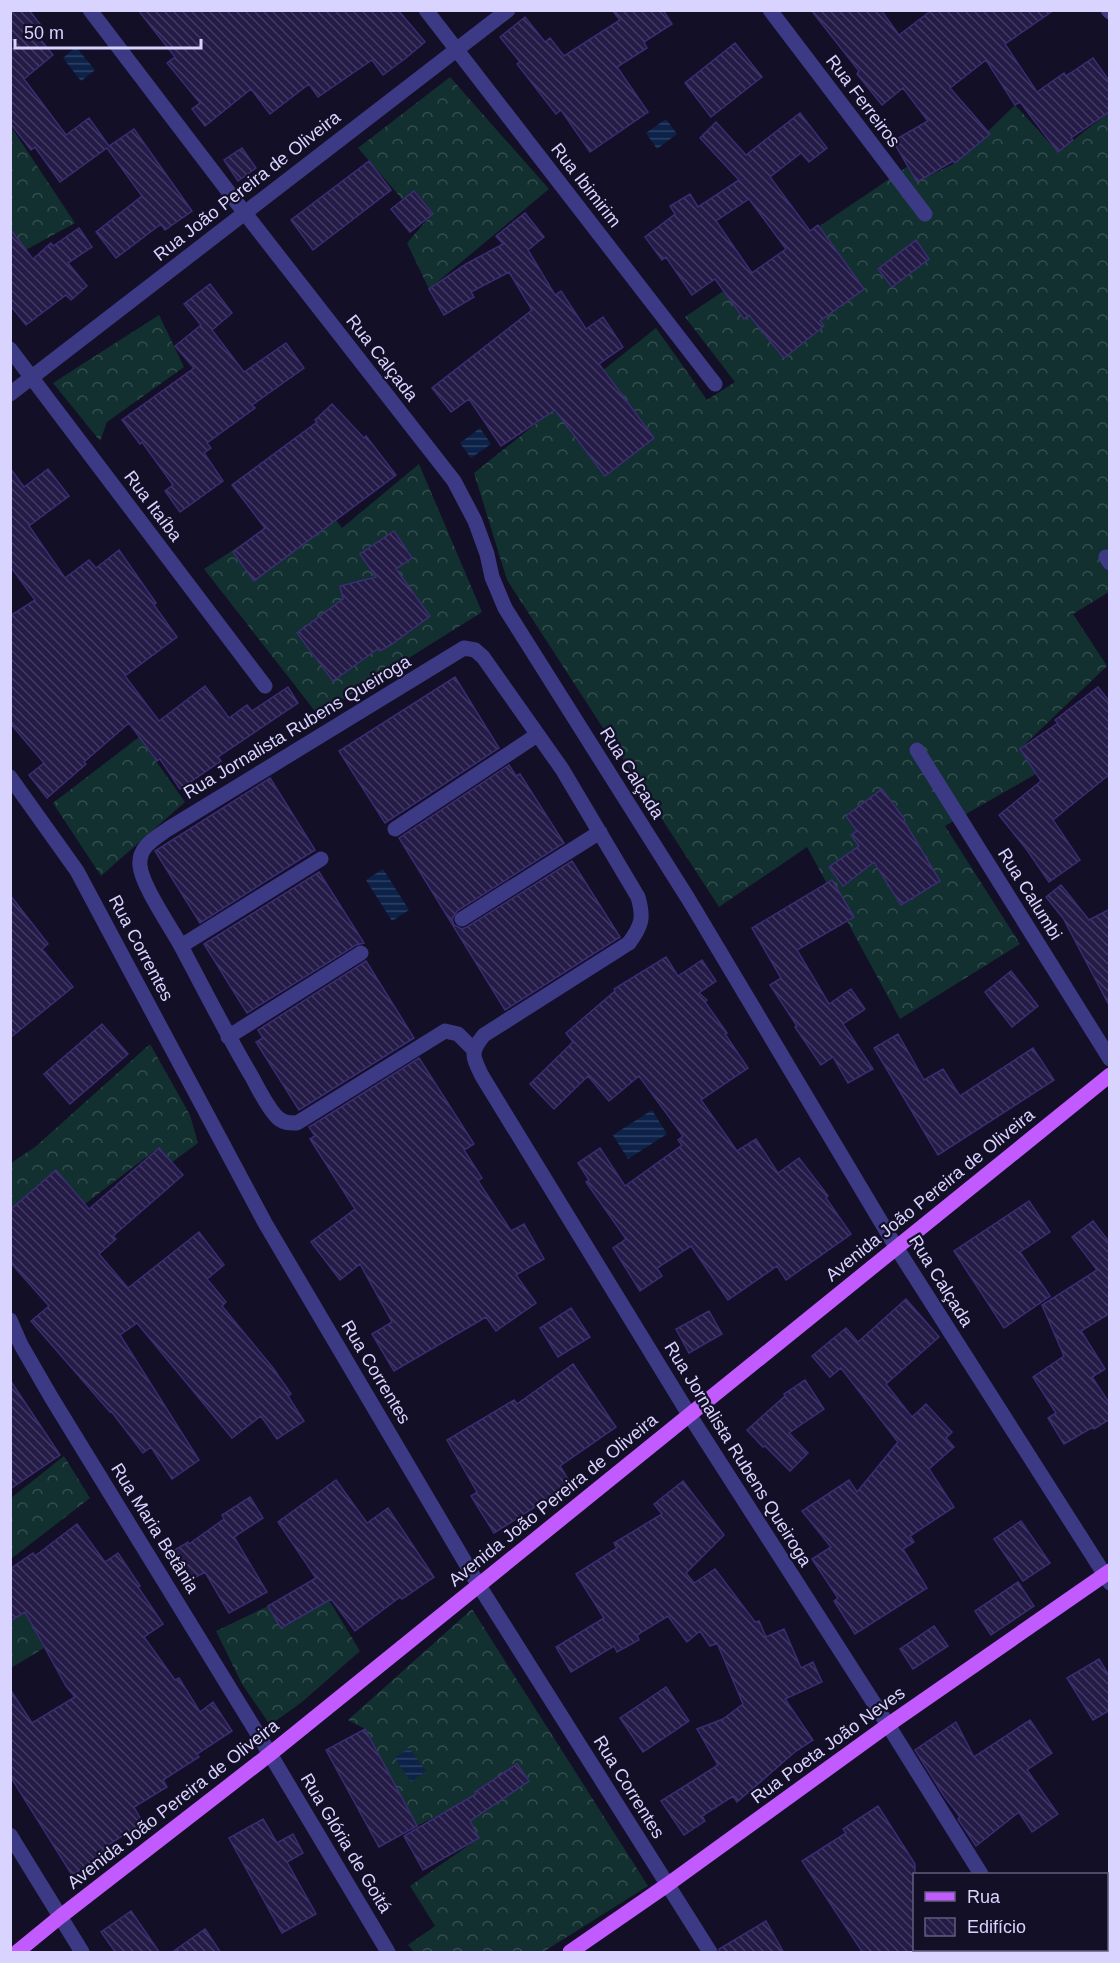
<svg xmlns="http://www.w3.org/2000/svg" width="1120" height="1963" font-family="Arial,sans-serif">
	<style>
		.forest { fill: url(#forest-crowns) }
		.water { fill: url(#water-rules) }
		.building { fill: url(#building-back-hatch); stroke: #3b2d73; stroke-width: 1.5; fill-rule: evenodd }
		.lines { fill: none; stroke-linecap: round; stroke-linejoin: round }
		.minor { stroke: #3d3a85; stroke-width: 15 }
		.primary { stroke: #c25bff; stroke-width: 15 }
		.labels { text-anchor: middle; stroke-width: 4.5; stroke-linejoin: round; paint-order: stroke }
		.street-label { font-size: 18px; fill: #d9d4ff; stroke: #130f26 }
	</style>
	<defs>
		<pattern id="forest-crowns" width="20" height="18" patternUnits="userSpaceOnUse" patternTransform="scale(1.5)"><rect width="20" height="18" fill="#12302f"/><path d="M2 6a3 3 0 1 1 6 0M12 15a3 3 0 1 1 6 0" fill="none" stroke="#344d4e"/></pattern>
		<pattern id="water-rules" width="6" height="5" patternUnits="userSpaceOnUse" patternTransform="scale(1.5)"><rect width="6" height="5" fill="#0c2248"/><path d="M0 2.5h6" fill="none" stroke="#2f4163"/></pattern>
		<pattern id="building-back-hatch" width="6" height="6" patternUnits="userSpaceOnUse" patternTransform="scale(1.5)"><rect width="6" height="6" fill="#241b47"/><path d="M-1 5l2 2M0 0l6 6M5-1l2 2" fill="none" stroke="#433b63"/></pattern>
	</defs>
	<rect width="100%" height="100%" fill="#130f26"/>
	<!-- forest -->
	<path class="forest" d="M450 77 549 189 429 289 407 243 433 213 415 191 403 200 358 148Z
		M1015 105 1058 152 1109 112V592L1073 614 1107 666 1020 749 1036 774 945 826 1020 944 900 1019 807 847 719 907 507 580 474 473 656 328 707 400 735 382 685 317 907 167 917 182 955 163Z
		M10 125 75 223 11 258H10Z
		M159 315 184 367 107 422 100 441 53 383Z
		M419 464 482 612 318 715 204 569 317 495 342 528Z
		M139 737 185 802 101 876 53 803Z
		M150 1044 190 1115 198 1143 171 1163 158 1148 85 1204 56 1170 11 1210V1163L35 1147Z
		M64 1456 90 1498 11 1559V1498Z
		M329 1600 360 1651 302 1702 270 1725 242 1684 216 1631 268 1606 281 1628Z
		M10 1607 26 1614 44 1648 11 1668Z
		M472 1609 648 1886 543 1952H414L408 1945 435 1926 410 1886 479 1838 460 1804 417 1826 365 1729 348 1720Z"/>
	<!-- water -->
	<path class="water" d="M76 47 95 70 81 81 63 58Z
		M666 119 677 134 657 149 646 133Z
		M480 428 491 444 471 458 460 443Z
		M383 869 409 910 392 921 366 880Z
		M652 1110 667 1134 628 1159 613 1135Z
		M409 1748 426 1771 411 1782 395 1758Z"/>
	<!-- building -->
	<path class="building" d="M10 10H29L43 28 36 34 53 55 24 79 66 135 89 118 109 146 134 129 192 211 165 230 161 224 116 258 96 232 142 196 107 148 60 182 35 147 31 150 10 123Z
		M138 10H398L425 42 406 58 383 75 372 60 318 97 309 84 270 114 251 89 205 126 192 109 200 103 167 63 175 57Z
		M612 10H663L672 24 644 42 647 48 617 67 648 112 590 152 561 110 556 114 517 64 520 62 500 37 525 17 545 42 550 38 564 56 620 20Z
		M811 10H881L899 35 932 10H1054L1005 44 1037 92 1064 73 1066 76 1093 58 1110 82V111L1071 138 1073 140 1058 152 1020 102 1015 105 986 60 950 88 990 134 955 163 953 161 917 182 893 141 928 121 903 88 882 105 857 74 859 71Z
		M735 43 762 77 711 117 685 83Z
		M800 113 827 148 809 162 801 153 770 177 810 231 818 225 864 289 820 321 824 326 784 358 749 315 744 319 715 279 692 295 666 257 662 260 645 237 675 214 670 206 690 194 698 207 739 180 700 138 716 122 746 155ZM749 199 786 249 752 273 716 221Z
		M242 148 256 168 238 181 224 160Z
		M369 161 391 190 313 250 291 220Z
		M414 191 433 214 410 232 391 209Z
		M525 213 544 237 528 250 555 295 561 291 586 329 603 317 623 347 599 364 654 438 605 476 555 410 501 446 469 399 451 412 432 388 532 310 509 272 471 292 474 297 444 315 429 289 466 264 503 244 496 236Z
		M79 228 92 247 68 263 87 286 71 300 66 295 26 325 10 305V229L33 259 51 243 53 246Z
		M916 240 929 259 892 287 878 269Z
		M210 284 232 313 212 330 244 372 286 343 304 368 252 405 255 408 207 443 211 448 204 453 223 481 180 512 165 491 173 485 142 442 140 444 122 420 194 368 175 346 201 325 184 304Z
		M332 404 364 438 366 436 396 475 254 581 233 552 265 528 232 485 317 422 315 420Z
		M10 468 24 487 48 469 69 496 29 526 65 578 89 560 96 568 119 550 156 603 154 605 177 637 125 676 159 721 205 686 229 718 247 705 252 711 288 687 298 703 218 757 221 761 180 789 160 759 157 761 129 723 84 762 86 764 47 798 29 775 44 763 10 723V616L35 600 10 566Z
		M394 531 412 558 396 569 430 616 392 644 380 651 379 648 333 681 297 633 343 599 340 586 376 577 360 554Z
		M455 677 499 748 385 823 339 751Z
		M1098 687 1110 702V774L1053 820 1080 860 1049 882 1027 850 999 815 1041 781 1020 749 1058 723 1055 720Z
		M509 765 516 776 520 774 564 843 457 911 452 919 454 925 462 929 467 927 572 861 620 937 505 1010 399 838Z
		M270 778 315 850 200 923 155 851Z
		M882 789 905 820 904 821 940 881 901 905 874 862 843 886 829 867 859 846 851 835 857 831 846 816Z
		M319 872 364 943 356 945 247 1013 204 944Z
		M832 880 854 917 797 950 829 1004 851 989 865 1009 843 1024 873 1069 848 1083 833 1057 821 1065 795 1027 797 1026 770 985 781 978 752 928Z
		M1061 885 1089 920 1110 909V1007L1063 918 1046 897Z
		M10 895 48 944 42 949 73 987 10 1038Z
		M666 957 678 976 702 960 716 981 699 993 707 1000 705 1002 727 1033 725 1034 748 1068 701 1100 737 1151 756 1139 778 1173 799 1158 828 1196 826 1198 851 1234 786 1280 777 1266 728 1300 691 1246 657 1268 662 1276 640 1291 613 1248 626 1239 586 1182 589 1180 578 1163 600 1148 625 1186 682 1145 678 1140 683 1136 639 1076 609 1101 588 1076 554 1109 530 1084 573 1042 566 1033 615 991 614 989Z
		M366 961 414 1038 299 1110 256 1042 263 1038 258 1030Z
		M1011 971 1038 1006 1012 1027 985 992Z
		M102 1024 128 1054 70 1104 44 1074Z
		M898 1034 924 1080 943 1069 960 1096 1033 1048 1054 1080 938 1155 874 1048Z
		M419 1058 474 1144 464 1150 482 1178 478 1181 511 1231 524 1224 544 1259 516 1275 536 1303 496 1331 486 1317 394 1371 372 1334 392 1322 360 1264 340 1280 311 1242 355 1209 310 1139 315 1136 309 1127Z
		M159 1148 183 1175 113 1236 116 1239 99 1254 128 1288 199 1232 224 1265 207 1279 226 1302 222 1306 273 1368 291 1394 288 1396 304 1421 277 1439 261 1416 232 1438 137 1323 120 1335 199 1460 172 1479 151 1447 143 1453 111 1411 110 1412 31 1321 49 1306 10 1262V1210L56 1170 89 1209Z
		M1029 1201 1050 1232 1020 1252 1050 1296 1004 1328 954 1251Z
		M1093 1221 1110 1243V1313L1081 1331 1105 1369 1092 1377 1110 1404V1419L1094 1429 1093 1427 1064 1444 1048 1418 1056 1413 1033 1377 1064 1356 1042 1305 1097 1270 1072 1237Z
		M906 1299 939 1337 886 1384 912 1417 926 1404 952 1432 946 1438 954 1447 929 1469 954 1507 910 1536 914 1542 903 1549 927 1588 855 1634 834 1601 838 1598 812 1559 831 1547 802 1511 849 1480 857 1492 898 1442 841 1368 830 1377 812 1356 846 1328 858 1342Z
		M571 1308 590 1337 558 1357 540 1328Z
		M709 1311 722 1334 689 1353 676 1329Z
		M573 1364 616 1427 560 1466 571 1484 494 1533 471 1496 477 1492 447 1440 514 1400 517 1404Z
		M10 1380 60 1455 10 1489Z
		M805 1380 824 1409 789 1433 808 1453 790 1471 765 1446 763 1447 747 1430 785 1396 784 1394Z
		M336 1480 367 1523 388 1508 434 1577 402 1599 400 1597 355 1631 331 1599 281 1628 268 1606 316 1578 278 1522Z
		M683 1481 724 1535 686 1573 694 1583 715 1569 755 1622 759 1621 766 1637 784 1629 801 1668 813 1662 822 1682 785 1699 813 1740 796 1751 737 1802 733 1796 702 1816 705 1821 684 1835 661 1801 718 1765 697 1729 723 1719 743 1704 717 1643 710 1646 700 1631 687 1642 668 1616 637 1635 639 1640 617 1652 614 1646 571 1672 556 1647 604 1618 576 1574 617 1548 614 1543 662 1514 654 1504Z
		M250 1497 263 1518 234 1537 267 1592 229 1613 205 1572 185 1583 168 1554 188 1542 189 1544 224 1519 222 1515Z
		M1021 1521 1050 1563 1023 1581 994 1539Z
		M77 1524 105 1562 118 1553 140 1586 138 1587 163 1624 144 1637 175 1680 179 1678 200 1712 213 1702 232 1731 197 1754 199 1757 163 1780 167 1787 134 1807 143 1823 103 1848 107 1854 72 1875 10 1776V1689L32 1723 75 1697 66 1686 25 1612 10 1621V1569L33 1553 35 1556Z
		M1018 1582 1034 1606 991 1635 975 1611Z
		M934 1626 948 1646 913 1669 900 1649Z
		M1099 1659 1110 1677V1710L1093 1720 1067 1678Z
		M666 1687 689 1721 643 1752 620 1718Z
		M1030 1720 1052 1753 1027 1770 1058 1814 1032 1832 1019 1812 976 1846 958 1819 960 1817 944 1796 915 1750 956 1722 974 1757Z
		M365 1729 417 1826 379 1847 326 1750Z
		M517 1764 529 1781 470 1821 479 1838 423 1870 404 1836 476 1794 475 1792Z
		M878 1806 915 1864V1953H863L802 1861 846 1833 843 1829Z
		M263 1819 277 1843 293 1834 303 1853 287 1862 316 1914 282 1933 229 1838Z
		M131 1911 160 1953H116L101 1932Z
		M766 1921 784 1953H720L719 1949Z
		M205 1929 221 1953H171Z"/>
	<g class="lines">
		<!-- minor -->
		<path class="minor" d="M90 10 244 212 454 481 475 521 487 554 492 577 505 608 689 900 896 1247 1110 1583
			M426 10 715 384
			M770 10 925 214
			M1108 10 1110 12
			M10 349 265 686
			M10 394 508 10
			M1106 557 1110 563
			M917 750 1110 1059
			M10 777 77 871 265 1223 478 1584 710 1952
			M395 829 537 735
			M462 919 600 832
			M181 946 321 859
			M228 1037 361 953
			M473 1049 458 1034 445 1031 297 1123C289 1123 282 1123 276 1116 266 1105 259 1090 252 1077 227 1035 205 991 182 948 172 929 142 886 140 866 138 847 154 839 168 829L464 648 475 650 483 657 562 769 638 897C644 918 642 925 629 943L484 1035C469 1053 473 1057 482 1076L690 1416 888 1725 981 1874
			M10 1320 21 1345 51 1397 270 1754 388 1952
			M10 1835 82 1952
			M1028 1950 1030 1952"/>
		<!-- primary -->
		<path class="primary" d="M17 1952 61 1916 270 1754 1110 1075
			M570 1952 667 1885 888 1725 1110 1571"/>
	</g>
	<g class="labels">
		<!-- street labels -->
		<g class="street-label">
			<text transform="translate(863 101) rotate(53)" y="6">Rua Ferreiros</text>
			<text transform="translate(586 185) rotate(52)" y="6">Rua Ibimirim</text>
			<text transform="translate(247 186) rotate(-38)" y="6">Rua João Pereira de Oliveira</text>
			<text transform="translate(382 358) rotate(52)" y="6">Rua Calçada</text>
			<text transform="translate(153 506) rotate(53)" y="6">Rua Itaíba</text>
			<text transform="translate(297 727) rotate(-31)" y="6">Rua Jornalista Rubens Queiroga</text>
			<text transform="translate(632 773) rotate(58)" y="6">Rua Calçada</text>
			<text transform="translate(1030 894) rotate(58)" y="6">Rua Calumbi</text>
			<text transform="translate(141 948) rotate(62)" y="6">Rua Correntes</text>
			<text transform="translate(930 1195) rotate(-39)" y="6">Avenida João Pereira de Oliveira</text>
			<text transform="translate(941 1281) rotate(58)" y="6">Rua Calçada</text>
			<text transform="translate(376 1372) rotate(59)" y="6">Rua Correntes</text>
			<text transform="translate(738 1454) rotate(58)" y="6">Rua Jornalista Rubens Queiroga</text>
			<text transform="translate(553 1500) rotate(-39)" y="6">Avenida João Pereira de Oliveira</text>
			<text transform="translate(155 1528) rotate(58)" y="6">Rua Maria Betânia</text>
			<text transform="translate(828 1745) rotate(-36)" y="6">Rua Poeta João Neves</text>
			<text transform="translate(629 1787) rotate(58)" y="6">Rua Correntes</text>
			<text transform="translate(173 1804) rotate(-38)" y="6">Avenida João Pereira de Oliveira</text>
			<text transform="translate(346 1843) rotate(59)" y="6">Rua Glória de Goitá</text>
		</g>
	</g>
	<!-- border -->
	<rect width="1120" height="1963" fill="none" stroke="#d9d4ff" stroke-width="24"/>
	<!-- legend -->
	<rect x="913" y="1873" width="195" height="78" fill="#130f26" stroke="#625e7d" stroke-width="1.5"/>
	<rect x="925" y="1892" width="30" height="9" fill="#c25bff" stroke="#625e7d" stroke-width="1.5"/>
	<text x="967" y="1903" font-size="18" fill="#d9d4ff">Rua</text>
	<rect x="925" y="1918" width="30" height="18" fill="url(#building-back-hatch)" stroke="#625e7d" stroke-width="1.5"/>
	<text x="967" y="1933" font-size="18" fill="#d9d4ff">Edifício</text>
	<!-- scale -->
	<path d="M15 39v9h186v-9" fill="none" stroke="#d9d4ff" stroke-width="3"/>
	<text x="24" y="39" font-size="18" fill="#d9d4ff" stroke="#130f26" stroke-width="4.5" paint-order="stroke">50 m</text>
</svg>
